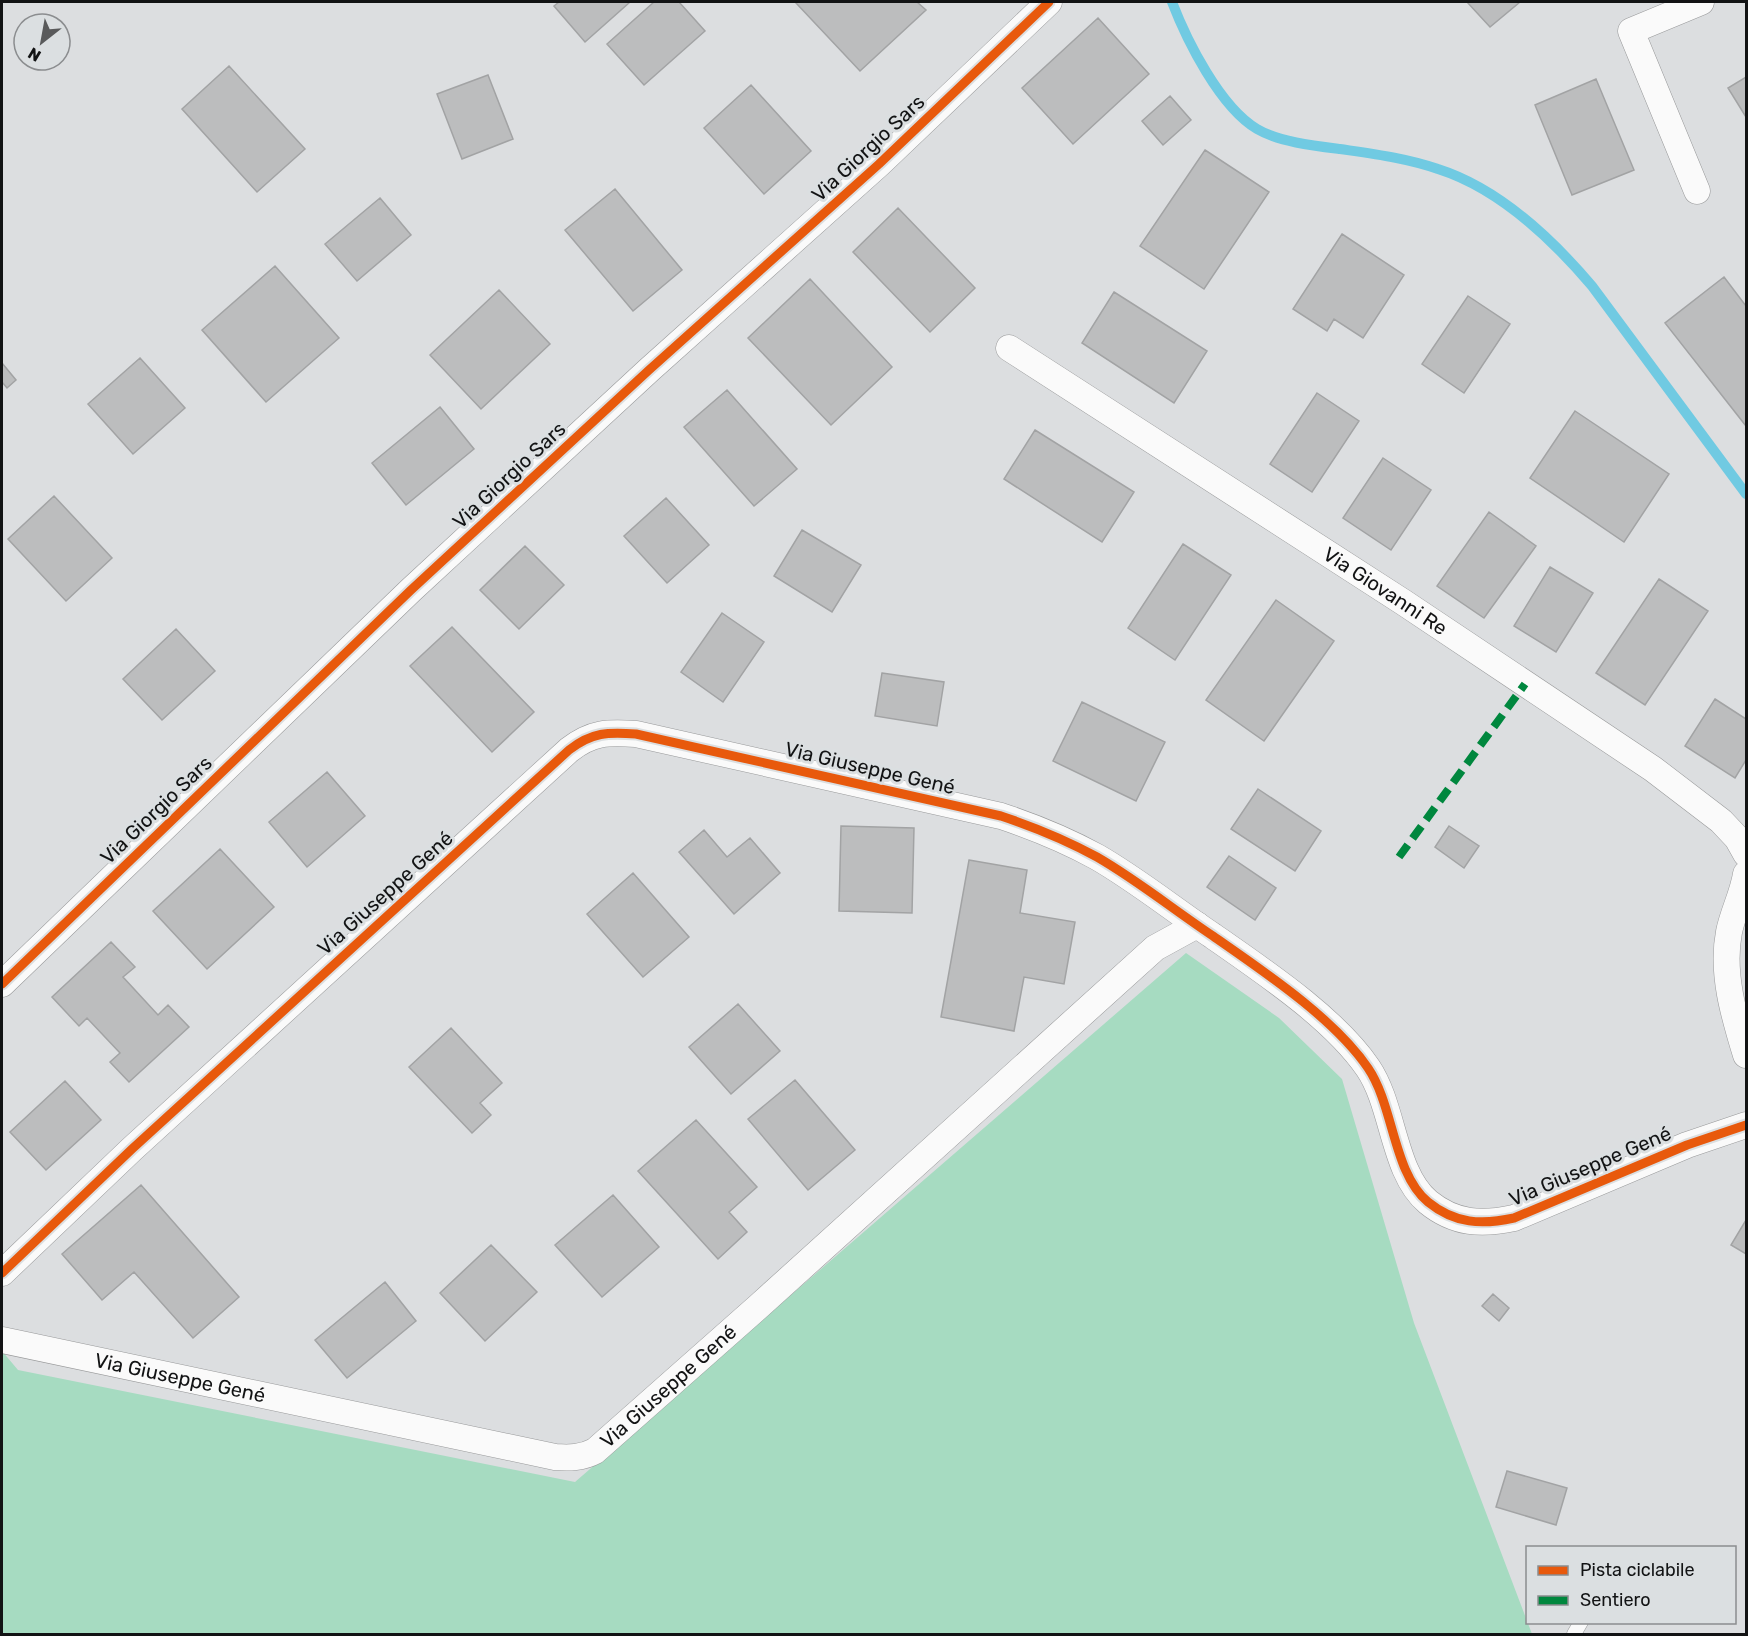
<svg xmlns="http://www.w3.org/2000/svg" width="1748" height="1636" font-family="Rubik,sans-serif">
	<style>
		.green { fill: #a6dbc1 }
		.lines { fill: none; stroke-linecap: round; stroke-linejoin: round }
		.stream { stroke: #70cae2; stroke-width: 10 }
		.building { fill: #bcbdbe; stroke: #a2a3a4; stroke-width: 1.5 }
		.service-casing { stroke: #98999a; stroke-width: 15 }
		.minor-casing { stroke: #98999a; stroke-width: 27 }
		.service { stroke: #fafafa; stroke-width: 14 }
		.minor { stroke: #fafafa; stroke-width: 26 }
		.quiet { stroke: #00873e; stroke-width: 8; stroke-dasharray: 15 8; stroke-linecap: butt }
		.cycleway-casing { stroke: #dbdfe1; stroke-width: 13 }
		.cycleway { stroke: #e8590c; stroke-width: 9 }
		.labels { text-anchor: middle; stroke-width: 6; stroke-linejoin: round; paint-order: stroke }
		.street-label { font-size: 20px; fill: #121314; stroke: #dbdfe1 }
	</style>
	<rect width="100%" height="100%" fill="#dcdee0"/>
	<!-- green -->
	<path class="green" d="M1186 953 1279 1018 1342 1079 1414 1323 1532 1634H2V1351L18 1370 575 1482Z"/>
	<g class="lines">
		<!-- stream -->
		<path class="stream" d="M1172 2C1187 41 1220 107 1257 129 1279 142 1315 146 1340 149 1374 154 1406 158 1438 169 1498 188 1553 240 1592 286L1746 494"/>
	</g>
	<!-- building -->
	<path class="building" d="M559 2H630L585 42 554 6Z
		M654 2H679L705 31 644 85 607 44Z
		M798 2H917L926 10 860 71 796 3Z
		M1467 2H1520L1490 27Z
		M1098 18 1149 74 1073 144 1022 88Z
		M229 66 305 149 257 192 182 109Z
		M488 75 513 139 462 159 437 94Z
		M1746 77V117L1728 88Z
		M1596 79 1634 170 1572 195 1535 105Z
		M751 85 811 151 764 194 704 128Z
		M1170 96 1191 120 1163 145 1142 121Z
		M1205 150 1269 192 1204 289 1140 246Z
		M615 189 682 270 633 311 565 230Z
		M380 198 411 235 357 281 325 244Z
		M898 208 975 288 930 332 853 252Z
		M1342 234 1404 275 1363 338 1334 319 1327 331 1293 309Z
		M275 266 339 338 266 402 202 330Z
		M1724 277 1746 306V426L1665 323Z
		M810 279 892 367 831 425 748 338Z
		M499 290 550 344 481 409 430 355Z
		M1114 292 1207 351 1174 403 1082 343Z
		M1468 296 1510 324 1464 393 1422 364Z
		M140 358 185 408 133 454 88 404Z
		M2 363 16 380 7 388 2 382Z
		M727 390 797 469 754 506 684 427Z
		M1317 393 1359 421 1312 492 1270 464Z
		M440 407 474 449 406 505 372 463Z
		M1575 411 1669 474 1624 542 1530 478Z
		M1035 430 1134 492 1102 542 1004 479Z
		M1383 458 1431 490 1391 550 1343 518Z
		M54 496 112 558 66 601 8 539Z
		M666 498 709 545 667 583 624 536Z
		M1489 512 1536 546 1484 618 1437 586Z
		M802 530 861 565 832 612 774 576Z
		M1183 544 1231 575 1175 660 1128 628Z
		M525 546 564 585 519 629 480 590Z
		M1550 567 1593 593 1556 652 1514 626Z
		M1659 579 1708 611 1645 705 1596 673Z
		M1276 600 1334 641 1264 741 1206 700Z
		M722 613 764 642 723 702 681 672Z
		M452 627 534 712 492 752 410 666Z
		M176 629 215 671 162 720 123 679Z
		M882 673 944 682 937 726 875 716Z
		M1715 699 1746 719V760L1735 778 1685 746Z
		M1082 702 1165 742 1136 801 1053 761Z
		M327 772 365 816 307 867 269 822Z
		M1258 789 1321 831 1295 871 1231 829Z
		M841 826 914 828 912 913 839 911Z
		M1449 826 1479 846 1464 868 1435 847Z
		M704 830 727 857 750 838 780 873 734 914 679 852Z
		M220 849 274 907 207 969 153 911Z
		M1229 856 1276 888 1255 920 1207 887Z
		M969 860 1027 870 1020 913 1075 922 1064 984 1024 977 1014 1031 941 1017Z
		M633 873 689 937 643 977 587 914Z
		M111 942 135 967 123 977 158 1015 168 1005 189 1027 129 1082 110 1062 120 1053 87 1018 79 1026 52 997Z
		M738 1004 780 1051 731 1094 689 1047Z
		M451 1028 502 1083 480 1103 491 1115 472 1133 409 1067Z
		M795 1080 855 1150 808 1190 748 1119Z
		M65 1081 101 1120 46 1170 10 1132Z
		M696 1120 757 1187 729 1212 747 1232 718 1259 638 1171Z
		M141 1185 239 1297 193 1338 134 1272 102 1300 62 1254Z
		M613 1195 659 1247 602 1297 555 1245Z
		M1746 1220V1254L1731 1245Z
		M491 1245 537 1292 485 1341 440 1293Z
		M385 1282 416 1321 347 1378 315 1340Z
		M1493 1294 1509 1308 1499 1321 1482 1306Z
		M1507 1471 1567 1488 1556 1525 1496 1507Z"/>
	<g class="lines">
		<!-- service casing -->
		<g class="service-casing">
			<path id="service" d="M1574 1634 1581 1622"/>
		</g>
		<!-- minor casing -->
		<g class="minor-casing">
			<g id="minor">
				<path d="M1697 191 1631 31 1701 2"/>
				<path id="s1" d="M1009 348 1403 602 1653 769 1721 821 1737 838 1746 854"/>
				<path d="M1746 874C1743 894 1733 912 1729 932 1721 973 1734 1016 1746 1055"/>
				<path d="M2 984 411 590 649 370 879 164 1049 2"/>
				<path d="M2 1273 132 1149 569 750C592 732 608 732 636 734L1001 816C1034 827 1066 840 1097 857 1137 880 1174 910 1213 936 1263 971 1334 1018 1368 1068 1394 1106 1393 1173 1428 1202 1455 1224 1482 1225 1514 1218L1687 1145 1746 1125"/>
				<path id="s2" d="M2 1340 555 1457C569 1458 582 1458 595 1451L759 1306 1155 948 1197 925"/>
			</g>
		</g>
		<!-- service -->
		<use href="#service" class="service"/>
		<!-- minor -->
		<use href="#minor" class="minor"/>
		<!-- quiet -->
		<path class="quiet" d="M1399 857 1525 684"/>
		<!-- cycleway casing -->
		<g class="cycleway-casing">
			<path id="cycleway" d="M2 984 411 590 649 370 879 164 1049 2
				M2 1273 132 1149 569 750C592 732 608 732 636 734L1001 816C1034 827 1066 840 1097 857 1137 880 1174 910 1213 936 1263 971 1334 1018 1368 1068 1394 1106 1393 1173 1428 1202 1455 1224 1482 1225 1514 1218L1687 1145 1746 1125"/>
		</g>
		<!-- cycleway -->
		<use href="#cycleway" class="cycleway"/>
	</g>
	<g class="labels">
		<!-- street labels -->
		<g class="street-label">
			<text transform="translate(868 148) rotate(-43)" y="7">Via Giorgio Sars</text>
			<text transform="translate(509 475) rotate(-43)" y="7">Via Giorgio Sars</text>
			<text dy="7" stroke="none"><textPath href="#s1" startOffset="448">Via Giovanni Re</textPath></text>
			<text transform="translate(870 768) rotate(13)" y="7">Via Giuseppe Gené</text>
			<text transform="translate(156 810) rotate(-44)" y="7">Via Giorgio Sars</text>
			<text transform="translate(385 893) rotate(-42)" y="7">Via Giuseppe Gené</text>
			<text transform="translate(1590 1166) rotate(-23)" y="7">Via Giuseppe Gené</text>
			<text dy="7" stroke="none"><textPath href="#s2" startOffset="182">Via Giuseppe Gené</textPath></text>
			<text dy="7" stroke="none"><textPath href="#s2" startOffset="704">Via Giuseppe Gené</textPath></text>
		</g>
	</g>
	<!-- border -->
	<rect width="1748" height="1636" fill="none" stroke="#121314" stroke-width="6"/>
	<!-- legend -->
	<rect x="1526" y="1546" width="210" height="78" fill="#dbdfe1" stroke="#8b8d8f" stroke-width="1.5"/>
	<rect x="1538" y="1566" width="30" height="9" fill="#e8590c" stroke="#8b8d8f" stroke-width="1.5"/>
	<text x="1580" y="1576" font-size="18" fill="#121314">Pista ciclabile</text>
	<rect x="1538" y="1596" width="30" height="9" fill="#00873e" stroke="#8b8d8f" stroke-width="1.5"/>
	<text x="1580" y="1606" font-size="18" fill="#121314">Sentiero</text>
	<!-- north arrow -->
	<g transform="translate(42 42) rotate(211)"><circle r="28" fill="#dbdfe1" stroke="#8b8d8f" stroke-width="1.5"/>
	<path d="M0-4.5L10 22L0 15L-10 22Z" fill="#595a5b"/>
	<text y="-9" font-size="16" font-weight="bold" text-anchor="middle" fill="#121314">N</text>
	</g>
</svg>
